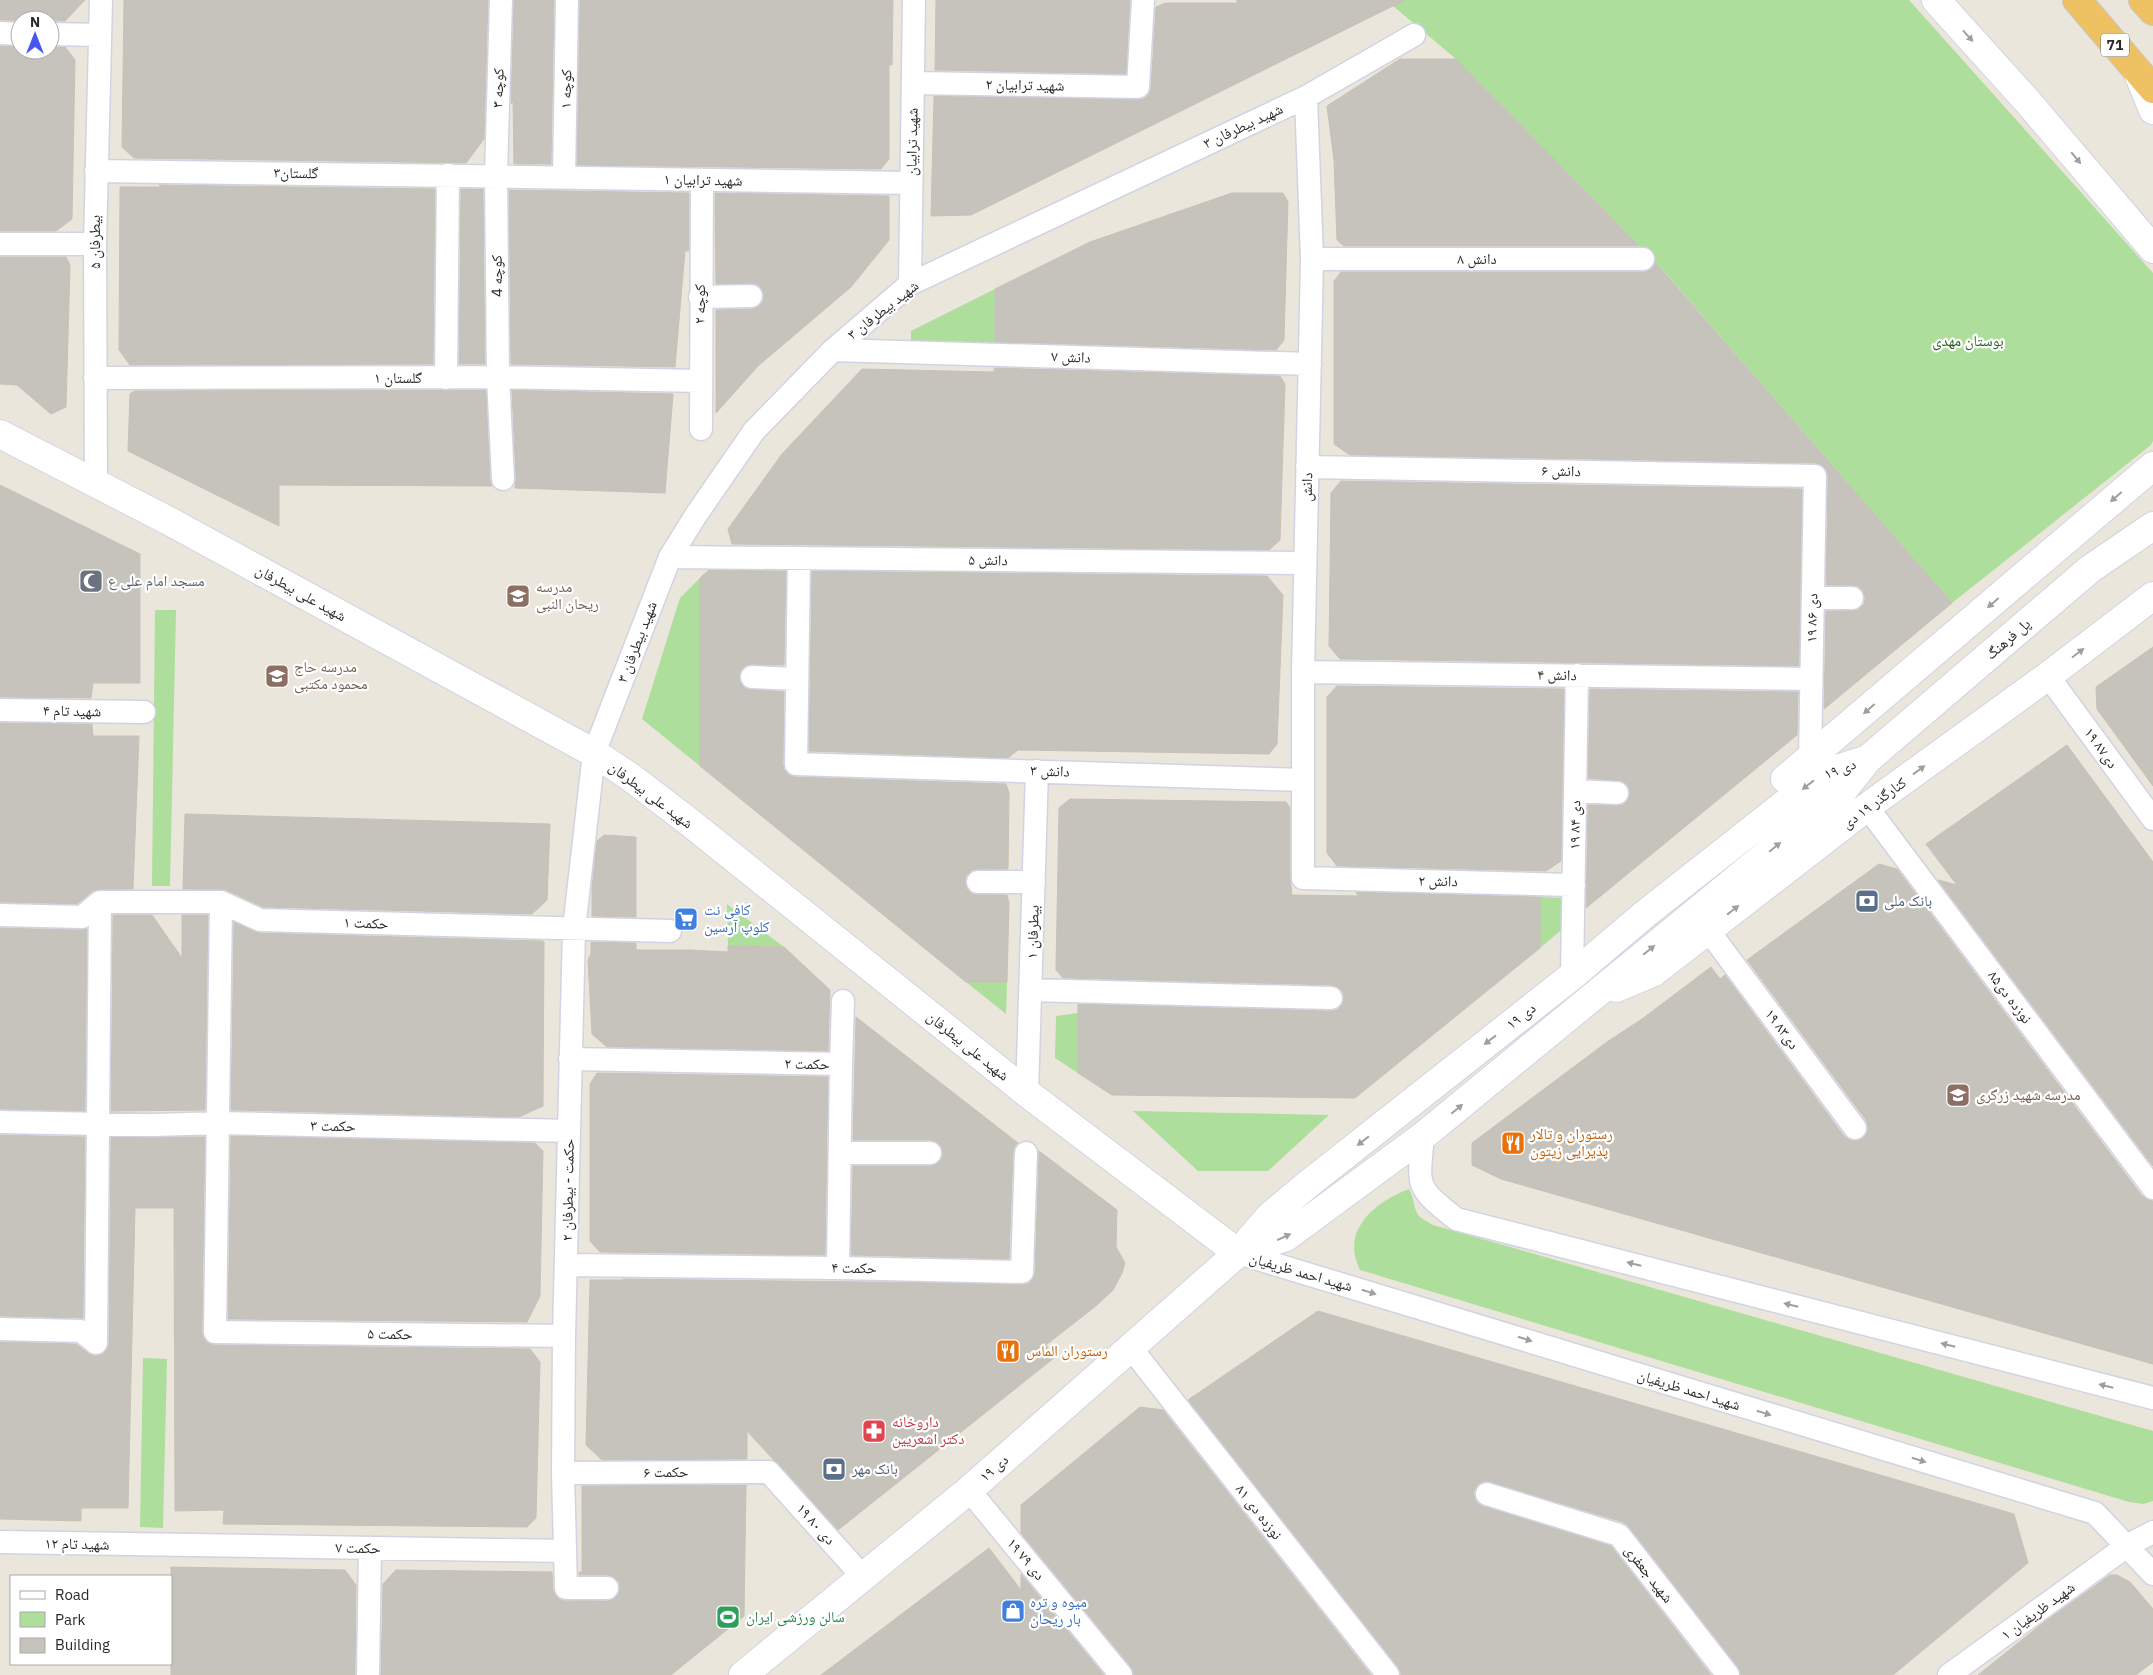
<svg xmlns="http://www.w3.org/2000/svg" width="2153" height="1675" font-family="'IBM Plex Sans','Noto Naskh Arabic',sans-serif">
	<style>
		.green { fill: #adde9c }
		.building { fill: #c6c3bc; stroke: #c6c2b6 }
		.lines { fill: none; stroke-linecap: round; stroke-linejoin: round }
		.minor-casing { stroke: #d2d3e2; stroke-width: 25 }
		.tertiary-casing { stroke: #d2d3e2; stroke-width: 30 }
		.secondary-casing { stroke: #d2d3e2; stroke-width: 30 }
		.trunk-casing { stroke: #c8c8c8; stroke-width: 30 }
		.minor { stroke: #fff; stroke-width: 22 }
		.tertiary { stroke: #fff; stroke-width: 28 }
		.secondary { stroke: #fff; stroke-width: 28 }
		.trunk { stroke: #eec162; stroke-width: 28 }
		.oneway { fill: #9f9f9f }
		.labels { text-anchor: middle; stroke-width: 4.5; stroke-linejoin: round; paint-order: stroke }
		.shield { fill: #fff; stroke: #6a6a6a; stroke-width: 1 }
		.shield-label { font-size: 14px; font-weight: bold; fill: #2a2a2a }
		.street-label { font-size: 15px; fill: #2a2a2a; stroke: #fff }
		.park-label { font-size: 15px; fill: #26621e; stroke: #fff }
		.worship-label { font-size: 15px; fill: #5b616d; stroke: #fff; text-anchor: start }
		.education-label { font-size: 15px; fill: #785e54; stroke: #fff; text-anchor: start }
		.service-label { font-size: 15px; fill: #4e5e75; stroke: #fff; text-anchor: start }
		.shop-label { font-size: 15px; fill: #366cbe; stroke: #fff; text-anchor: start }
		.food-label { font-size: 15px; fill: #c56008; stroke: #fff; text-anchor: start }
		.health-label { font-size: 15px; fill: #be3a42; stroke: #fff; text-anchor: start }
		.leisure-label { font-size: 15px; fill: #27864d; stroke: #fff; text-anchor: start }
	</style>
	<rect width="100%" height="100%" fill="#ebe6dc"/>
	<!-- green -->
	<path class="green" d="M1386 0H1909L2153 273V441L2151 445 1952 603 1662 269 1456 59Z
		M995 289V345L911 343V331Z
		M700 578V766L642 719 680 598Z
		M155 610H176L170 886H152Z
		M1540 897 1565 898V927L1540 948Z
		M727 904 784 947 728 946Z
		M966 982H1007L1006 1014Z
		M1078 1013V1073L1055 1058 1056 1016Z
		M1133 1111 1329 1115 1268 1171H1198Z
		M1409 1189C1414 1197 1413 1208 1419 1216 1422 1219 1428 1222 1433 1225L2153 1431V1501L2143 1504 2129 1502 1360 1270C1340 1230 1375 1202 1409 1189Z
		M143 1358 167 1359 163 1528 140 1527Z"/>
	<!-- building -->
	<path class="building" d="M0 0H85L65 21 0 20Z
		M124 0H488L484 139 466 163 134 158 122 147Z
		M514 0H554L551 164H514L513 101 511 104Z
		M580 0H893L892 65H889V159L881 169 577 165Z
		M936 0H1130L1126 74 935 70Z
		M1237 0H1405L971 215 931 216 934 96 1144 99 1149 94 1151 88 1156 7 1166 3H1237Z
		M0 46 20 47V50H50V47H65L75 60 72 219 56 231H0Z
		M1400 59H1456L1639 246H1344L1337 240 1334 160 1327 106Z
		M159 185 435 189 433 364 130 365 119 350 120 187H161Z
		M461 189H483L485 364H459Z
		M509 190 689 193V251H685L675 367 511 364Z
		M715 193 889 196V240L851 287 758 366 716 413V310L752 309 757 307 762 303 764 296 762 290 757 284H716Z
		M1232 193H1283L1288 202 1284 340 1276 350 995 342V289L1090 242Z
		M0 257H66L70 265 66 407 51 414 17 385 0 384Z
		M1655 262 1952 603 1824 709 1826 611 1858 610 1864 604 1865 598 1863 591 1858 586 1826 585 1828 476 1826 469 1821 465 1815 463 1350 455 1334 444V281L1341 272H1643L1650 270Z
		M994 368 1280 376 1285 384 1280 540 1269 550 732 544 728 529 782 454 862 369 994 372Z
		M443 390H486L490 480 492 486 279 485V526L128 451 130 394 134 391Z
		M512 390 673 394 665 493 515 488 516 478Z
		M1341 481 1802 489 1799 666 1340 659 1329 646 1331 493Z
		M0 485 140 554V683H93L91 698 0 697Z
		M709 570 786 571 784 665H746L741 670 739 677 741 683 745 688 784 692 783 764 784 770 789 775 796 777 1006 784 1009 793 1008 869 972 870 966 876 965 882 967 889 972 894 1007 895 1009 903 1007 982H966L700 766V578Z
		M812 571 1267 576 1283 595 1277 744 1269 754 1018 750 1008 758 809 751Z
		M2153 647V786L2097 709 2096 687Z
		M1337 686 1564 689 1561 861 1546 871 1337 866 1327 853V697Z
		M1590 689 1798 692 1797 735 1586 908 1588 805H1623L1628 800 1630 793 1628 787 1624 782 1588 778Z
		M0 723 92 724 93 736H139L133 889 94 890 77 904 0 902Z
		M2067 745 2153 862V1166L1938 880 1957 885 1926 844Z
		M1070 799 1286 802 1290 808V878L1292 895 1358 896 1356 892 1540 897V948L1355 1098 1112 1095 1078 1073V1004L1331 1011 1337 1010 1342 1005 1344 998 1343 992 1338 987 1331 985 1063 978 1056 970 1059 808Z
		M185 814 550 824 547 900 532 914 263 907 226 890 183 889Z
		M604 835 636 837V917L592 916V887L597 841Z
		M1879 864 1897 869 2142 1196 2153 1201V1364L1501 1179 1472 1165V1143L1607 1042 1642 1019 1711 967 1720 979 1725 975 1844 1136 1850 1140 1857 1141 1862 1139 1867 1133 1868 1126 1866 1120 1747 960Z
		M113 915H152L182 958V915H208L205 1110 111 1111Z
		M234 922 260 933 542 941 544 942 543 1106 519 1117 231 1110Z
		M0 928 82 930 87 929 85 1111 0 1109Z
		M591 942 636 943V950H690L728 952V946L784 947 830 990 828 1051 607 1047 592 1034 588 960 591 954Z
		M856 1017 1018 1143 1013 1153 1009 1259 851 1255 853 1166H930L941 1160 943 1153 941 1146 930 1140H853Z
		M597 1073 828 1077 825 1255 600 1252 590 1241V1084Z
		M0 1135 85 1137 83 1318 0 1316Z
		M231 1136 535 1143 543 1151 540 1296 527 1322 228 1319Z
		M111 1137H205L202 1332 204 1339 209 1343 215 1345 530 1349 540 1362 536 1518 527 1527 223 1524 224 1510 175 1511 174 1208H135L128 1508H81V1521L0 1519V1342L76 1344 89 1354 95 1356 103 1354 109 1345Z
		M1039 1151 1117 1210 1116 1247 1125 1263 1122 1273 1113 1290 1097 1305 1046 1345 1054 1358 838 1530 747 1431V1459L602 1460 586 1445 590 1280H624L623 1279 1028 1284 1033 1279 1035 1272Z
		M1318 1311 2014 1514 2028 1563 1893 1675H1741L1738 1667 1629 1527 1623 1522 1485 1481 1478 1484 1474 1491V1496L1477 1503 1483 1506 1611 1546 1711 1675H1401L1398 1667 1188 1400Z
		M1140 1407 1163 1410 1371 1675H1134L1131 1667 1021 1533V1505Z
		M746 1485 744 1616 671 1675H381L383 1584 396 1570 552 1572 553 1589 555 1595 560 1600 607 1601 614 1599 620 1588 619 1582 614 1577 607 1575H579V1572H582V1486Z
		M989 1548 1021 1590V1574L1104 1675H821Z
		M171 1567 345 1570 356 1585 355 1675H171Z
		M2110 1575H2117L2130 1582 2153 1609V1662L2136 1675H1978L2043 1623Z"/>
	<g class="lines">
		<!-- minor casing -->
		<g class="minor-casing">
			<path id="minor" d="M501 0 496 175 498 377 503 479
				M0 33 20 34
				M50 34 100 35
				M913 83 1138 87 1143 0
				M1306 97 1312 259 1303 672V878L1574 885
				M96 171C368 174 639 179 911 183
				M564 178 567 0
				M0 244H95
				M1312 259H1643
				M910 284 914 0
				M700 297 751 296
				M833 350 1310 364
				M95 378 498 377 701 381
				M446 378 448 175
				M701 429 702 180
				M1307 467 1815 476 1810 760
				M96 484 95 244 101 0
				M670 557 1305 563
				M799 558 796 764 1303 780
				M1813 598H1852
				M1303 672 1811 679
				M2048 676 2153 819
				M752 677 797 679
				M0 710 144 712
				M1575 791 1617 793
				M1867 807 2153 1188
				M978 882H1034
				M221 902 215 1332 564 1336
				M0 915 82 917 100 902H221L260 920 670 931
				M1708 930 1855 1128
				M1572 976 1577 675
				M1031 990 1331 998
				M570 1059 841 1064 838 1268
				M841 1064 843 1001
				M1027 1093 1037 771
				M0 1122 155 1125 218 1123 569 1131
				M1423 1136C1418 1188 1415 1186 1456 1219L2153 1398
				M840 1153H930
				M1238 1253 2095 1513 2153 1574
				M566 1265 838 1268 1022 1272 1026 1153
				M0 1329 81 1331 96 1343
				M96 1343 100 902
				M1131 1348 1388 1675
				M563 1473 769 1472 863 1577
				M969 1490 1121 1675
				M1487 1494 1619 1535 1728 1675
				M0 1542 564 1551
				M607 1588H566L563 1473 564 1336 574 929 594 753 670 557 696 515 754 431 833 350 910 284 1306 97 1414 35
				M368 1675 370 1548
				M1949 1675 2127 1546 2153 1532"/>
		</g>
		<!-- tertiary casing -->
		<g class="tertiary-casing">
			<path id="tertiary" d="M0 434 169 521 594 753 629 776 688 821 1027 1093 1238 1253"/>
		</g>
		<!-- secondary casing -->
		<g class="secondary-casing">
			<path id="secondary" d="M1936 0 2028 102 2153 249
				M2138 73 2153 110
				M1785 779 2153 466
				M1616 988 1654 972 1867 807 2048 676 2153 596
				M1238 1253 1286 1237 1423 1136 1841 793 1868 759 2090 569 2153 526
				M743 1675 969 1490 1238 1253 1270 1216 1307 1185 1572 976 1645 914 1824 773 1868 759"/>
		</g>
		<!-- trunk casing -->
		<g class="trunk-casing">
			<path id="trunk" d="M2077 0 2153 89
				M2143 0 2153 11"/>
		</g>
		<!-- minor -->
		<use href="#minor" class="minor"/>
		<!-- tertiary -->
		<use href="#tertiary" class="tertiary"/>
		<!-- secondary -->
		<use href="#secondary" class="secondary"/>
		<!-- trunk -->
		<use href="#trunk" class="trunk"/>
	</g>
	<!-- one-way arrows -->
	<defs><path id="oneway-solid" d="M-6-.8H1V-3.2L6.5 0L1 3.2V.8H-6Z" transform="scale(1.25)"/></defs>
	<g class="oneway">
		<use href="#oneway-solid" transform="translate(1968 36) rotate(48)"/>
		<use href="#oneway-solid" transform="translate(2076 158) rotate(50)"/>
		<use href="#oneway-solid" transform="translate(2116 497) rotate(139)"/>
		<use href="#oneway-solid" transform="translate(1993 603) rotate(139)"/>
		<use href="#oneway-solid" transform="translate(2078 653) rotate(-37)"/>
		<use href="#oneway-solid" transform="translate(1869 709) rotate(139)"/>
		<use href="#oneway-solid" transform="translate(1919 770) rotate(-36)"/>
		<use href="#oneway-solid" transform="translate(1808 785) rotate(142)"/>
		<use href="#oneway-solid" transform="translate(1775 847) rotate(-39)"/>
		<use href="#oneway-solid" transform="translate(1733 910) rotate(-38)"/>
		<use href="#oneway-solid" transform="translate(1649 950) rotate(-39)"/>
		<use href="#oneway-solid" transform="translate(1490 1040) rotate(142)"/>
		<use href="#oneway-solid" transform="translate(1457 1109) rotate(-40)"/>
		<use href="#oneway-solid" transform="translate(1363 1141) rotate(142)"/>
		<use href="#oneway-solid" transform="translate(1284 1237) rotate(-25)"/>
		<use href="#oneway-solid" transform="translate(1634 1264) rotate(-166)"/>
		<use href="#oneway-solid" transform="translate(1369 1292) rotate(17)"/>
		<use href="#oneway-solid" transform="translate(1791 1305) rotate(-166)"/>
		<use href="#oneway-solid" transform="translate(1525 1339) rotate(17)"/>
		<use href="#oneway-solid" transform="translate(1948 1345) rotate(-166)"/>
		<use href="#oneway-solid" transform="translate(2106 1386) rotate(-166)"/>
		<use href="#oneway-solid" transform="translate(1764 1413) rotate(17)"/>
		<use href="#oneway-solid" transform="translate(1919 1460) rotate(17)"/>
	</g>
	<!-- icons -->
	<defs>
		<g id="mosque-square" transform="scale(1.25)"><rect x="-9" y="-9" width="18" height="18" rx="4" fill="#6b7280" stroke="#fff"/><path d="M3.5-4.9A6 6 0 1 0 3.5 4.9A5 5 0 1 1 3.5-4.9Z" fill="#fff"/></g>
		<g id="school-square" transform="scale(1.25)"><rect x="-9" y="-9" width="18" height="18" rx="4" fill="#8d6e63" stroke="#fff"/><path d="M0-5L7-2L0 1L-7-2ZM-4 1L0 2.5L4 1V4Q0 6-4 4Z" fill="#fff"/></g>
		<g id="bank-square" transform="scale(1.25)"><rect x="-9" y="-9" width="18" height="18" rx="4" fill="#5c6f8a" stroke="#fff"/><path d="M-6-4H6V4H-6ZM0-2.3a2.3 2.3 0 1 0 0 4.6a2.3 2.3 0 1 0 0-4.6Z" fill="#fff"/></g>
		<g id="supermarket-square" transform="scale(1.25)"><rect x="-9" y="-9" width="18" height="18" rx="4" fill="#3f7fe0" stroke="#fff"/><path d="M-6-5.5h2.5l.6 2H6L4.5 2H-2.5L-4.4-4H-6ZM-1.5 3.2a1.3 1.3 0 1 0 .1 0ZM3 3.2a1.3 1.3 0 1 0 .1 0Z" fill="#fff"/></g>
		<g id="restaurant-square" transform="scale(1.25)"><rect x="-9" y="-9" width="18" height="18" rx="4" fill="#e8710a" stroke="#fff"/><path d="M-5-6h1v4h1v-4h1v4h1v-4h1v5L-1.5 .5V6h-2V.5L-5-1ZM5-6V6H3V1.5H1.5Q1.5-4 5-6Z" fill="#fff"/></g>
		<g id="pharmacy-square" transform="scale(1.25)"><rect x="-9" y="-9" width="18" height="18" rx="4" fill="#e0444e" stroke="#fff"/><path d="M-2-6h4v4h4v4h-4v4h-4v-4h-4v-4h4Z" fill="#fff"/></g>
		<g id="shop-square" transform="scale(1.25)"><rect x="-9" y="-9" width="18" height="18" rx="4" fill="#3f7fe0" stroke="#fff"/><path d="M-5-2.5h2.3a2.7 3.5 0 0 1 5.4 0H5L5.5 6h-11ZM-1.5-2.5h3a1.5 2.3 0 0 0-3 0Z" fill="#fff"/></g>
		<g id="stadium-square" transform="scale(1.25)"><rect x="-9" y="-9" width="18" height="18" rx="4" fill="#2e9e5b" stroke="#fff"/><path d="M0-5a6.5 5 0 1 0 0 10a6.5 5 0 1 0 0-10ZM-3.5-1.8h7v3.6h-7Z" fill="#fff"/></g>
	</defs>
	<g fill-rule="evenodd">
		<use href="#mosque-square" x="91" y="581"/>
		<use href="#school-square" x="518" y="596"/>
		<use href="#school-square" x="277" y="676"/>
		<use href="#bank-square" x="1867" y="901"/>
		<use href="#supermarket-square" x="686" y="919"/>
		<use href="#school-square" x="1958" y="1095"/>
		<use href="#restaurant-square" x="1513" y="1143"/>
		<use href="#restaurant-square" x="1008" y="1351"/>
		<use href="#pharmacy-square" x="874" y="1431"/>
		<use href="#bank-square" x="834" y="1469"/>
		<use href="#shop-square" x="1013" y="1611"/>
		<use href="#stadium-square" x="728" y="1617"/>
	</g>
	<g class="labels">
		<!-- shield labels -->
		<rect class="shield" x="2101" y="33.5" width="28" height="23" rx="4"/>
		<g class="shield-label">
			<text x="2115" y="50">71</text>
		</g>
		<!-- street labels -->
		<g class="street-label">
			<text transform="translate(1025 85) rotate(1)" y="5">شهید ترابیان ۲</text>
			<text transform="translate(498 88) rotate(-88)" y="5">کوچه ۳</text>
			<text transform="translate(566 89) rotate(-89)" y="5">کوچه ۱</text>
			<text transform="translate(1243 126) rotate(-25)" y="5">شهید بیطرفان ۳</text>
			<text transform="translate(912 142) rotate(-89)" y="5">شهید ترابیان</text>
			<text transform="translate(296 173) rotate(1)" y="5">گلستان۳</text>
			<text transform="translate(703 180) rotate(1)" y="5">شهید ترابیان ۱</text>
			<text transform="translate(95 242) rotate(-90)" y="5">بیطرفان ۵</text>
			<text x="1477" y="264">دانش ۸</text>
			<text transform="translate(497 276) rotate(-91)" y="5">کوچه 4</text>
			<text transform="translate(700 304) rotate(-90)" y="5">کوچه ۲</text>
			<text transform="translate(883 310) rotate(-38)" y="5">شهید بیطرفان ۳</text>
			<text transform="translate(1071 357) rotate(2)" y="5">دانش ۷</text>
			<text x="398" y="383">گلستان ۱</text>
			<text transform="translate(1561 471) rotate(1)" y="5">۶ دانش</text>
			<text transform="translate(1307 487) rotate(-89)" y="5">دانش</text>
			<text transform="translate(988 560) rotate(1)" y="5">دانش ۵</text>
			<text transform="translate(301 593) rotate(29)" y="5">شهید علی بیطرفان</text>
			<text transform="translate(1812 618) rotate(-89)" y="5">۱۹ دی ۸۶</text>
			<text transform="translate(2008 639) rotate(-41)" y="5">پل فرهنگ</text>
			<text transform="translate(637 642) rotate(-69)" y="5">شهید بیطرفان ۳</text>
			<text transform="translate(1557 675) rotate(1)" y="5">دانش ۴</text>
			<text transform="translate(72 711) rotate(1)" y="5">شهید تام ۴</text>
			<text transform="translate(2101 748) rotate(54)" y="5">۱۹ دی۸۷</text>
			<text transform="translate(1840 769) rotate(-21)" y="5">۱۹ دی</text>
			<text transform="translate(1050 771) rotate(2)" y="5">دانش ۳</text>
			<text transform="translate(651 795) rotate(37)" y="5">شهید علی بیطرفان</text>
			<text transform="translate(1874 803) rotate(-36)" y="5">کنارگذر ۱۹ دی</text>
			<text transform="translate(1575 825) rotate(-89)" y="5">۱۹ دی ۸۴</text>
			<text transform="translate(1438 881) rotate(1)" y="5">۲ دانش</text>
			<text transform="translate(366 923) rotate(2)" y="5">حکمت ۱</text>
			<text transform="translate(1033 932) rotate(-88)" y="5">بیطرفان ۱</text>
			<text transform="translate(2010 997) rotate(53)" y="5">نوزده دی۸۵</text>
			<text transform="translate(1521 1016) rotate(-38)" y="5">۱۹ دی</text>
			<text transform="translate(1782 1029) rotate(53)" y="5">۱۹ دی۸۳</text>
			<text transform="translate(968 1046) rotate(39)" y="5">شهید علی بیطرفان</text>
			<text transform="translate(807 1064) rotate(1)" y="5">حکمت ۲</text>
			<text transform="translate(333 1126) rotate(1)" y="5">حکمت ۳</text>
			<text transform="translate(568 1190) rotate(-89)" y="5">حکمت - بیطرفان ۲</text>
			<text transform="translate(854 1268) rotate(1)" y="5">حکمت ۴</text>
			<text transform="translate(1301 1272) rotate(16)" y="5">شهید احمد ظریفیان</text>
			<text transform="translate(390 1334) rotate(1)" y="5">حکمت ۵</text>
			<text transform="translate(1689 1390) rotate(17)" y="5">شهید احمد ظریفیان</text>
			<text transform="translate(994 1468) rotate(-41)" y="5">۱۹ دی</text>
			<text x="666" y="1477">حکمت ۶</text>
			<text transform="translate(1259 1512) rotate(52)" y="5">نوزده دی ۸۱</text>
			<text transform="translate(816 1524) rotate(48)" y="5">۱۹ دی ۸۰</text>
			<text transform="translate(77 1544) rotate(1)" y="5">شهید تام ۱۲</text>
			<text transform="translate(358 1548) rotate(1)" y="5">حکمت ۷</text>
			<text transform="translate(1026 1559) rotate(50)" y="5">۱۹ دی ۷۹</text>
			<text transform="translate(1649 1574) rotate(52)" y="5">شهید جعفری</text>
			<text transform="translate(2038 1611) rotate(-36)" y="5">شهید ظریفیان ۱</text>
		</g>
		<!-- park labels -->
		<g class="park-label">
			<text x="1968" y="346">بوستان مهدی</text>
		</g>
		<!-- worship labels -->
		<g class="worship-label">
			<text x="108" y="586">مسجد امام علی ع</text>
		</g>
		<!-- education labels -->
		<g class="education-label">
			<text x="536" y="592">مدرسه<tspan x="536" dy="17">ریحان النبی</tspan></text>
			<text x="294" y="672">مدرسه حاج<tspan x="294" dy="17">محمود مکتبی</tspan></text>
			<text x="1976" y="1100">مدرسه شهید زرگری</text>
		</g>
		<!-- service labels -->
		<g class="service-label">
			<text x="1884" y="906">بانک ملی</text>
			<text x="852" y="1474">بانک مهر</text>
		</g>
		<!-- shop labels -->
		<g class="shop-label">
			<text x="704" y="915">کافی نت<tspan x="704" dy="17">کلوپ آرسین</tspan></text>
			<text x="1030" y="1607">میوه و تره<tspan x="1030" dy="17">بار ریحان</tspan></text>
		</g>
		<!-- food labels -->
		<g class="food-label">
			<text x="1530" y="1139">رستوران و تالار<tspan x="1530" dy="17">پذیرایی زیتون</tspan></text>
			<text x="1026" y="1356">رستوران الماس</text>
		</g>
		<!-- health labels -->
		<g class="health-label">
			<text x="892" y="1427">داروخانه<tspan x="892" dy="17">دکتر اشعریین</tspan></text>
		</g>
		<!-- leisure labels -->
		<g class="leisure-label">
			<text x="746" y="1622">سالن ورزشی ایران</text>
		</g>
	</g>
	<!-- legend -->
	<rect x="10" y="1575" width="162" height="90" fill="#ffffff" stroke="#aaaaaa"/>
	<rect x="20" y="1591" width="25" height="8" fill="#ffffff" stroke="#aaaaaa"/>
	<text x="55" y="1600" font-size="15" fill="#2a2a2a">Road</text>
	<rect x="20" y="1612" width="25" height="15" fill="#adde9c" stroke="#aaaaaa"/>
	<text x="55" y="1625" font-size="15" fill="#2a2a2a">Park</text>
	<rect x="20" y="1638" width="25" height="15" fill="#c6c3bc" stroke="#aaaaaa"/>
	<text x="55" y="1650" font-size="15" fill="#2a2a2a">Building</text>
	<!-- north arrow -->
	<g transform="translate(35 35)"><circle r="24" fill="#ffffff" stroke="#aaaaaa"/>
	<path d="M0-4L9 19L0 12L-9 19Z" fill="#4656ee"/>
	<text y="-8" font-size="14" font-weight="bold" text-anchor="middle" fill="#2a2a2a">N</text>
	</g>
</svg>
